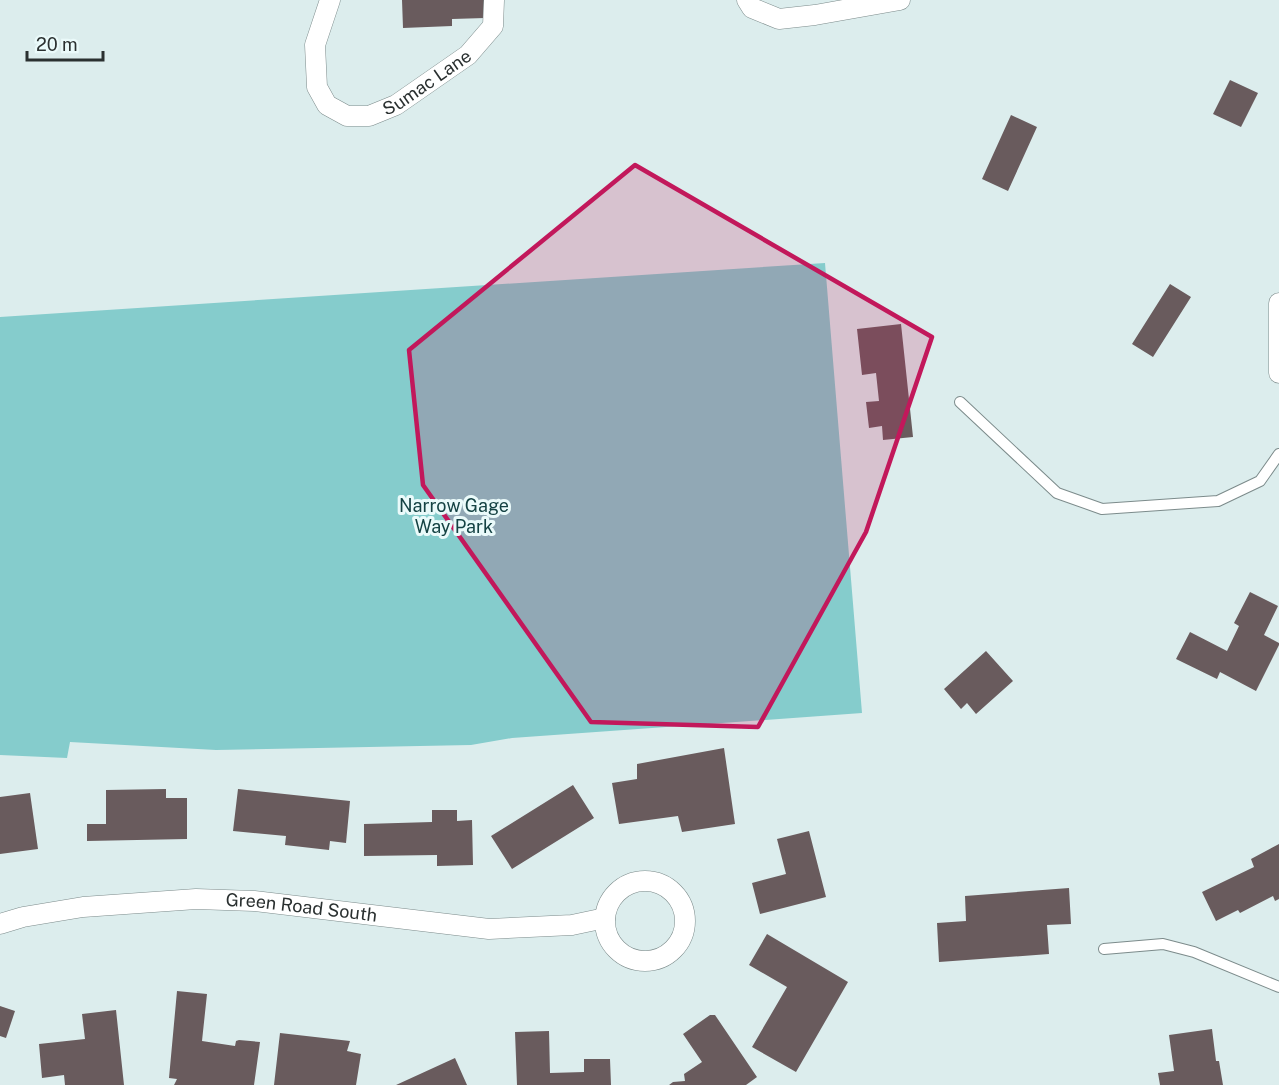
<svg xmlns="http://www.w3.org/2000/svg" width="1279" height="1085" font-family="'Public Sans',sans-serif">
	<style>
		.green { fill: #85cccc }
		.building { fill: #695b5d }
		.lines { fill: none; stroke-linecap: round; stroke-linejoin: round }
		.service-casing { stroke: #7c8b8b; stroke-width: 12 }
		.minor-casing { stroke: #7c8b8b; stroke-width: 21 }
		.service { stroke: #fff; stroke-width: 10 }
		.minor { stroke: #fff; stroke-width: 20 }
		.marked { fill: #c2185b; fill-opacity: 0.2; stroke: #c2185b; stroke-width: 4.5; stroke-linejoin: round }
		.labels { text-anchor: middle; stroke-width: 6; stroke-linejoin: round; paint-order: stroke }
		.street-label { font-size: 18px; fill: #2a3030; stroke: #eafafa }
		.park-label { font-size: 18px; fill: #144243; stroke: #eafafa }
	</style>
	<rect width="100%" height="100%" fill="#dceded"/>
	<!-- green -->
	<path class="green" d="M825 263 862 713 512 738 471 745 216 750 70 742 67 758 0 755V317Z"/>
	<!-- building -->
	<path class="building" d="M402 0H484L485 18 452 19V26L403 28Z
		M1230 80 1258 93 1241 127 1213 114Z
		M1011 115 1037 127 1008 191 982 179Z
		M1170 284 1191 297 1153 357 1132 344Z
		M901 324 913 437 883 440 882 426 869 428 866 402 879 401 876 373 862 375 857 329Z
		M1250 592 1278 606 1264 635 1279 643V645L1256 691 1220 672 1217 679 1176 659 1190 632 1227 651 1239 626 1234 623Z
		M986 651 1013 681 976 714 967 703 961 709 944 689Z
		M724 748 735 824 682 832 678 816 619 824 612 783 637 779V764Z
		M573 785 594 818 512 869 491 836Z
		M166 789V798H187V839L87 841V824H106V790Z
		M238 789 350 801 346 843 330 841 329 850 285 845 286 836 233 831Z
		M30 793 38 849 0 854V797Z
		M432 810H457V821L472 820 473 865 437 866V855L364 856V824L432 822Z
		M809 831 826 897 760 914 752 883 786 874 777 839Z
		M1279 844V899L1275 901 1273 896 1240 913 1238 910 1216 921 1202 892 1254 867 1251 859Z
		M1069 888 1071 924 1047 925 1049 954 939 962 937 923 966 921 965 896Z
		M767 934 848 982 796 1072 752 1047 787 987 749 965Z
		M177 991 207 994 202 1041 235 1046 236 1041 239 1040 260 1042 254 1085H174L177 1079 169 1078Z
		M0 1006 15 1011 6 1038 0 1036Z
		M116 1010 124 1085H65L64 1075 42 1078 39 1044 85 1039 82 1014Z
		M710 1015H715L757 1077 746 1085H669L673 1082 685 1081 684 1074 702 1062 683 1034Z
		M1212 1029 1216 1061H1219L1223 1085H1160L1158 1073 1174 1071 1169 1035Z
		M549 1031 550 1073 584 1072V1059H610L611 1085H517L515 1032Z
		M280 1033 350 1041 347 1051 361 1054 356 1085H274Z
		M455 1058 467 1085H396Z"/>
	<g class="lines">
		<!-- service casing -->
		<g class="service-casing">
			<path id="service" d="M960 402 1057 493 1102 509 1218 501 1260 481 1279 454
				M1104 949 1163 944 1194 952 1279 987"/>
		</g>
		<!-- minor casing -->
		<g class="minor-casing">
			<g id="minor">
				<path id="s1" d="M330 0 315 45 317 87 327 105 347 116H369L396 105 468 55 493 26 494 0"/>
				<path d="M747 0 752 8 779 19 815 15 900 0"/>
				<path d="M1279 303V373"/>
				<circle cx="645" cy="921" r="40"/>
				<path id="s2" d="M0 924 23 917 83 907 196 899 254 901 489 929 572 925 605 918"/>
			</g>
		</g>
		<!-- service -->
		<use href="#service" class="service"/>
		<!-- minor -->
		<use href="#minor" class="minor"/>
	</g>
	<!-- marked area -->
	<path class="marked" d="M635 165 932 337 866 532 758 727 591 722 423 485 409 350Z"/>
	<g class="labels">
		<!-- street labels -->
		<g class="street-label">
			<text dy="6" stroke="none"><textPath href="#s1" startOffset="222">Sumac Lane</textPath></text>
			<text dy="6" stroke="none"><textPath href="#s2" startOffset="304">Green Road South</textPath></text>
		</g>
		<!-- park labels -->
		<g class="park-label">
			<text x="454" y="512">Narrow Gage<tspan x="454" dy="21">Way Park</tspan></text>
		</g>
	</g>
	<!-- scale -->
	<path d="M27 51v9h76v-9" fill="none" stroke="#2a3030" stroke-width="3"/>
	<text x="36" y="51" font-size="18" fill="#2a3030" stroke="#eafafa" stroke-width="4.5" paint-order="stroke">20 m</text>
</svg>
